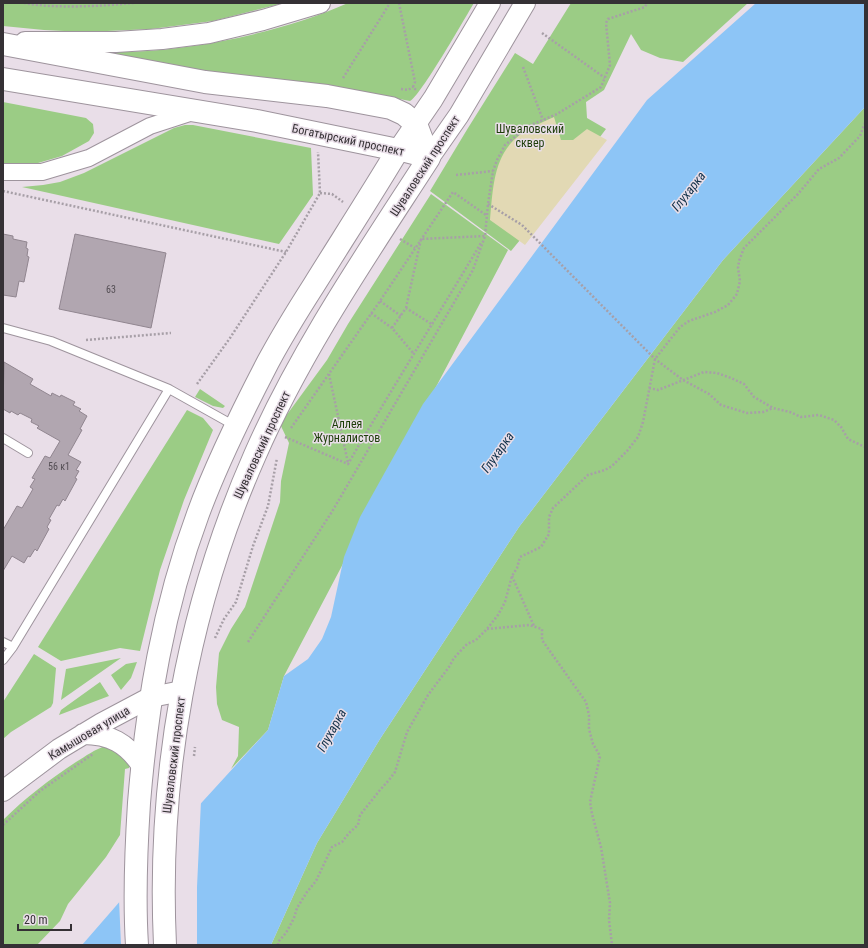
<svg xmlns="http://www.w3.org/2000/svg" width="868" height="948" font-family="'Roboto Condensed',sans-serif">
	<style>
		.green { fill: #9bcc85 }
		.sand { fill: #e2d9b4 }
		.water { fill: #8dc5f6 }
		.pier { fill: #e9dee8 }
		.building { fill: #b1a6b0; stroke: #918690 }
		.lines { fill: none; stroke-linecap: round; stroke-linejoin: round }
		.service-casing { stroke: #9e949d; stroke-width: 10 }
		.minor-casing { stroke: #9e949d; stroke-width: 18 }
		.tertiary-casing { stroke: #9e949d; stroke-width: 22 }
		.secondary-casing { stroke: #9e949d; stroke-width: 24 }
		.path { stroke: #a79fa7; stroke-width: 2.5; stroke-dasharray: 2 2; stroke-linecap: butt }
		.service { stroke: #fff; stroke-width: 8 }
		.minor { stroke: #fff; stroke-width: 16 }
		.tertiary { stroke: #fff; stroke-width: 20 }
		.secondary { stroke: #fff; stroke-width: 22 }
		.labels { text-anchor: middle; stroke-width: 3; stroke-linejoin: round; paint-order: stroke }
		.number-label { font-size: 10px; fill: #544e54 }
		.park-label { font-size: 12px; fill: #1d3d09; stroke: #e9dee8 }
		.street-label { font-size: 12px; fill: #353135; stroke: #e9dee8 }
		.water-label { font-size: 13px; font-style: italic; fill: #12314a; stroke: #e9dee8 }
	</style>
	<rect width="100%" height="100%" fill="#e9dee8"/>
	<!-- green -->
	<path class="green" d="M3 3H284L213 21 151 29 85 32 44 30 3 26Z
		M348 3H474C465 18 420 97 410 101L331 86 221 74 111 54 114 52C187 52 281 33 348 3Z
		M571 3H748L683 62 660 58 641 50 631 34 604 90 586 102 587 118 606 129 543 212 511 251 430 191 468 128 515 53 533 64Z
		M3 102 86 118 93 124 94 133 89 141 62 156 38 163 8 164 3 163Z
		M865 107V945H271L317 843 380 739 519 527 723 260Z
		M185 125H193L311 148 313 195 279 244 22 187 43 185 60 182 84 173 174 128Z
		M431 194 508 250 284 676 268 730 231 769 238 756 239 727 222 720 217 704 216 687 219 653 231 629 245 607 280 502 281 481 289 443 280 424 327 360 348 324Z
		M200 389 225 406 223 408 213 406 195 397Z
		M187 410 203 418 213 430 184 500 160 570 140 651 120 648 61 661 38 647Z
		M34 654 56 668 53 703 51 707 11 732 3 739V702Z
		M121 658 61 700 66 669Z
		M137 662 131 678 121 690 111 675 126 664Z
		M100 682 109 696 59 715 61 710Z
		M106 746 114 747 129 763V768L125 769 120 835 106 857 68 904 60 921 37 945H3V820C25 798 50 779 76 762 86 756 95 749 106 746Z"/>
	<!-- sand -->
	<path class="sand" d="M554 117 561 140H573L587 129 607 140 525 245 490 220C493 189 493 154 521 134 531 127 543 122 554 117Z"/>
	<!-- water -->
	<path class="water" d="M756 3H865V107L723 260 519 527 380 739 317 843 271 945H82L135 884 155 877 174 863 189 840 193 812 268 730 284 676 308 659 322 639 331 617 344 557 360 517 423 404 647 100Z"/>
	<!-- pier -->
	<path class="pier" d="M201 801 197 887V945H121L119 899 134 883 154 876 173 862 187 839 191 811Z"/>
	<!-- building -->
	<path class="building" d="M3 234 13 236V239L27 242 26 248 28 249 27 256 29 257 24 282 19 281 16 297 3 295Z
		M75 234 166 253 151 328 59 309Z
		M4 362 33 379 30 384 51 396 52 393 60 397 61 395 75 402 73 405 81 409 79 411 87 416 80 429 82 430 68 455 81 462 76 470 79 471 75 478 77 479 65 501 63 499 59 506 57 505 49 519 51 520 47 527 49 529 37 551 35 549 30 557 28 556 24 563 12 556 3 571V530L17 506 22 508 33 489 30 487 35 479 32 478 45 456 50 458 60 441 37 428 39 426 31 422 32 419 20 413 18 415 11 411 10 413 3 409Z"/>
	<g class="lines">
		<!-- service casing -->
		<g class="service-casing">
			<path id="service" d="M3 328 51 341 169 389 13 647 3 660
				M169 389 235 426
				M3 438 28 453
				M3 642 13 647"/>
		</g>
		<!-- minor casing -->
		<g class="minor-casing">
			<path id="minor" d="M3 172H42L89 158 150 126 193 112"/>
		</g>
		<!-- tertiary casing -->
		<g class="tertiary-casing">
			<path id="tertiary" d="M490 3 433 99 398 150 429 158 459 115 525 3
				M25 42H116L162 39 209 33 263 20 320 3
				M83 734C110 734 127 743 142 766
				M3 791 59 749 102 723 151 697 182 691"/>
		</g>
		<!-- secondary casing -->
		<g class="secondary-casing">
			<path id="secondary" d="M3 44 205 82 327 96 391 108 404 114 416 124 429 158C367 254 301 350 255 455 187 609 157 777 165 945
				M3 79 257 121 398 150C371 195 342 240 314 285 298 310 282 336 268 362 242 412 217 462 198 514 163 608 147 704 139 803 136 850 134 898 137 945"/>
		</g>
		<!-- path -->
		<path class="path" d="M24 3C58 9 100 6 134 3
			M399 3 415 82 413 87 417 91
			M542 33 605 78
			M523 67 543 120
			M343 78 390 3
			M401 89 408 90 413 87
			M456 175 493 171
			M3 191 286 252
			M320 193 332 194 343 202
			M488 204 522 225 655 359 683 380 709 394 721 405 747 413 763 412 773 408
			M400 239 415 248
			M380 301 401 316
			M406 308 421 239 485 236
			M371 313 392 328 414 354
			M392 328 406 308 433 325
			M86 340 171 333
			M329 374 348 463
			M197 384 230 338 286 252 320 193 318 152
			M649 388 658 390 704 372 717 373 731 378 744 384 754 397 773 408 790 412 801 417 819 415 834 420 841 427 848 439 865 447
			M291 428 380 301 453 192 486 215
			M285 437 348 464C391 390 437 317 481 243
			M512 576 534 626
			M487 629 529 625 542 629V640L586 702 589 715V729L593 744 600 756 590 802 592 814 601 847 610 903 609 920 612 945
			M215 638 224 619 236 602 253 546 268 506 277 458
			M248 642 333 510 473 270 485 236 488 204 493 171 497 160 505 145 521 132 531 125 557 114 601 87 610 65 606 23 608 19 645 7 647 3
			M194 756 195 747
			M3 825 40 791 93 754
			M278 945V942L286 933 294 918 297 908 307 892 316 881 332 847 342 842 349 833 358 825 360 815 380 790 389 780 395 772 407 732 428 695 449 667 454 658 467 644 476 640 487 629 498 615 505 602 512 576 517 568 520 557 541 547 549 534V517L553 508 588 475 605 470 612 466 627 451 638 437 643 422 655 359 680 327 689 321 715 312 728 305 737 294 740 281 738 268 739 261 744 248 798 194 819 169 839 158 860 136 865 123"/>
		<!-- service -->
		<use href="#service" class="service"/>
		<!-- minor -->
		<use href="#minor" class="minor"/>
		<!-- tertiary -->
		<use href="#tertiary" class="tertiary"/>
		<!-- secondary -->
		<use href="#secondary" class="secondary"/>
	</g>
	<g class="labels">
		<!-- number labels -->
		<g class="number-label">
			<text x="111" y="293">63</text>
			<text x="59" y="470">56 к1</text>
		</g>
		<!-- park labels -->
		<g class="park-label">
			<text x="530" y="133">Шуваловский<tspan x="530" dy="14">сквер</tspan></text>
			<text x="347" y="428">Аллея<tspan x="347" dy="14">Журналистов</tspan></text>
		</g>
		<!-- street labels -->
		<g class="street-label">
			<text transform="translate(348 140) rotate(12)" y="4">Богатырский проспект</text>
			<text transform="translate(425 166) rotate(-57)" y="4">Шуваловский проспект</text>
			<text transform="translate(262 445) rotate(-65)" y="4">Шуваловский проспект</text>
			<text transform="translate(89 733) rotate(-31)" y="4">Камышовая улица</text>
			<text transform="translate(174 755) rotate(-83)" y="4">Шуваловский проспект</text>
		</g>
		<!-- water labels -->
		<g class="water-label">
			<text transform="translate(688 191) rotate(-52)" y="5">Глухарка</text>
			<text transform="translate(497 452) rotate(-55)" y="5">Глухарка</text>
			<text transform="translate(331 730) rotate(-61)" y="5">Глухарка</text>
		</g>
	</g>
	<!-- border -->
	<rect width="868" height="948" fill="none" stroke="#353135" stroke-width="8"/>
	<!-- scale -->
	<path d="M18 924v6h53v-6" fill="none" stroke="#353135" stroke-width="2"/>
	<text x="24" y="924" font-size="12" fill="#353135" stroke="#e9dee8" stroke-width="3" paint-order="stroke">20 m</text>
</svg>
